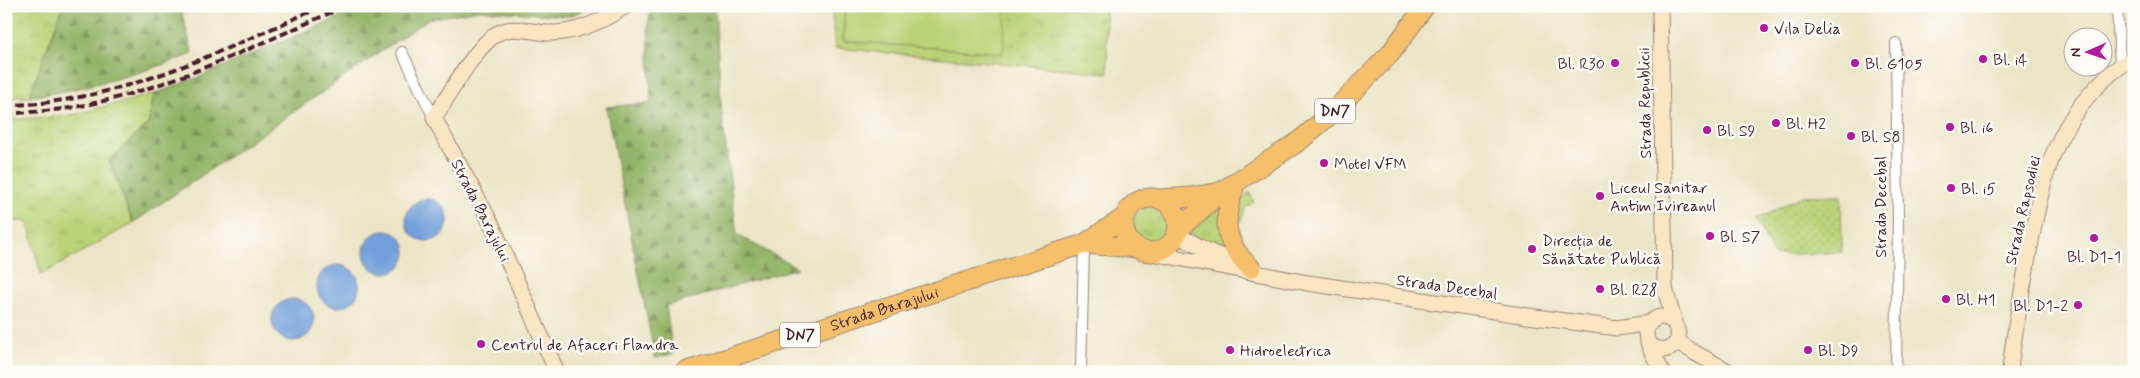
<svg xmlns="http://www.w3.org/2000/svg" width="2140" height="378" font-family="Mynerve,sans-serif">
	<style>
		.grass { fill: url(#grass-tufts); stroke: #827952 }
		.forest { fill: url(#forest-firs); stroke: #6e6a4a }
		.park { fill: url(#park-dots); stroke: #827952 }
		.pitch { fill: #bad378; stroke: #827952 }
		.water { fill: #73a0db; stroke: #5e6083 }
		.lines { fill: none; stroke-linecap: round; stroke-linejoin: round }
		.street-casing { stroke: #9a8278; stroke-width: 12 }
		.secondary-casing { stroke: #9a8278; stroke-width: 17 }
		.highway-casing { stroke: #9a8278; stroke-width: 21 }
		.street { stroke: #fff; stroke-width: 10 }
		.secondary { stroke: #fbe6c4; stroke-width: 15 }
		.highway { stroke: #f6c06b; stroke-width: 19 }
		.rail { stroke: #4a1f2b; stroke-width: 4; stroke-dasharray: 8 4; stroke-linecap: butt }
		.poi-dot { fill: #b5179e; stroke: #fdfcf7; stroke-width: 2 }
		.labels { text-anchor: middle; stroke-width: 5; stroke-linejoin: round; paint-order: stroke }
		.shield { fill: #fdfcf7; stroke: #806168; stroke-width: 1 }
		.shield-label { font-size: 15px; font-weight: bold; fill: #4a1f2b }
		.poi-label { font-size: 16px; fill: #4a1f2b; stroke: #fdfcf7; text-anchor: start }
		.street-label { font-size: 16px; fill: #4a1f2b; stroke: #fdfcf7 }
	</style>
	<defs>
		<pattern id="grass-tufts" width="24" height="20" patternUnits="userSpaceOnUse" patternTransform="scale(1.25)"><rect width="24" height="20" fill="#bad378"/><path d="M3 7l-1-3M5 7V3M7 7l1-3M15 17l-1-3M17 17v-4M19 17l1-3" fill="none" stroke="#a1b568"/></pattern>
		<pattern id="forest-firs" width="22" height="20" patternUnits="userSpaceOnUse" patternTransform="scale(1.25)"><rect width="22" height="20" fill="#93b568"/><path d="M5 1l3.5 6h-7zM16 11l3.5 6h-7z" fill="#7a9356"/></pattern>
		<pattern id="park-dots" width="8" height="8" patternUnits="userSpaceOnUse" patternTransform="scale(1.25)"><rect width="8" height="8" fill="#bad378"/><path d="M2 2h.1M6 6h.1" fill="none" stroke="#a1b568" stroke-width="1.8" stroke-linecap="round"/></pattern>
	</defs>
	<rect width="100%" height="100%" fill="#fdfcf7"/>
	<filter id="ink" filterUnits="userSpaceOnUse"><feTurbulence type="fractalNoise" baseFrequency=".02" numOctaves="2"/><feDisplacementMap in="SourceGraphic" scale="10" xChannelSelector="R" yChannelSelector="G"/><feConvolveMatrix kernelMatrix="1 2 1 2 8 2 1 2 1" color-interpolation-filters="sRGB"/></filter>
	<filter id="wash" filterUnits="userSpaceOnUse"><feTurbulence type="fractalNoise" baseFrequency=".0096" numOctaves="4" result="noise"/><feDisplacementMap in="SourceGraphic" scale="20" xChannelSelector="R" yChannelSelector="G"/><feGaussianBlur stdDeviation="1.12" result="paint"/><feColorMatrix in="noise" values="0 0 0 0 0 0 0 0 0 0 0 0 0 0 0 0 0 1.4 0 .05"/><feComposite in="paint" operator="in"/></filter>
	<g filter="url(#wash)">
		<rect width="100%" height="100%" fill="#ebe5c5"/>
		<!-- grass -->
		<path class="grass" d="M6 6H63L29 97 6 98Z
			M831 6H1105L1108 73 835 48Z
			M154 94 148 124 109 160 133 223 41 275 28 222 6 220V120L72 115Z
			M1249 192 1254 202 1245 208 1241 221 1236 223 1251 259 1235 237 1236 207Z
			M1221 207 1229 252 1189 234 1188 230Z
			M1133 225a18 18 0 1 1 36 0a18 18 0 1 1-36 0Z"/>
		<!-- forest -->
		<path class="forest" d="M63 6H180L193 54C139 74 86 89 29 97Z
			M365 6H594L569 16 479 10 428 19 133 223 109 160 148 124 154 94 201 76Z
			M651 6H715L722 116 737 235 798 268 666 306 673 354 655 358 606 107 651 103 648 26Z"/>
		<!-- park -->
		<path class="park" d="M1841 195 1842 252 1774 255 1756 220 1802 196Z"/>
		<!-- pitch -->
		<path class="pitch" d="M845 6H1006L1003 53 843 41Z"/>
		<!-- water -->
		<path class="water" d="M406 220a21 21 0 1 1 42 0a21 21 0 1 1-42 0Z
			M364 252a21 21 0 1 1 42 0a21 21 0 1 1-42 0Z
			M317 286a21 21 0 1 1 42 0a21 21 0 1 1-42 0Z
			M272 320a21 21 0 1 1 42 0a21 21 0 1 1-42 0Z"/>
	</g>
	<g filter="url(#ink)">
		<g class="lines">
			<!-- street casing -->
			<g class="street-casing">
				<path id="street" d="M2117 6 2120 65
					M402 52 434 118
					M1081 372 1084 244
					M1896 372 1898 219 1896 43"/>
			</g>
			<!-- secondary casing -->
			<g class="secondary-casing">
				<path id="secondary" d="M1177 235 1204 249 1236 263
					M1147 252 1308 283 1528 316 1617 328 1649 323
					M1677 341 1695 353 1730 372
					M1650 345C1659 352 1673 352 1678 339 1680 331 1665 298 1665 284 1663 192 1662 99 1660 6
					M557 372 492 225 434 118C448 97 476 45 498 33 513 25 531 32 547 33 575 34 603 21 626 6
					M1662 372C1656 358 1634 329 1655 319 1661 315 1668 318 1673 322
					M2010 372C2013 335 2021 299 2027 263 2039 199 2046 144 2090 94 2103 79 2116 67 2134 58"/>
			</g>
			<!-- highway casing -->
			<g class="highway-casing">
				<g id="highway">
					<path d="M1236 182C1223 218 1221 241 1251 268"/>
					<circle cx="1151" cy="225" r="27"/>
					<path d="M1160 199 1192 197 1220 192"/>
					<path d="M1178 230 1222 191 1298 142 1332 113 1390 54 1425 6"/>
					<path d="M1084 244 1136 248"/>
					<path id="s1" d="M684 372 1084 244 1125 217"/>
				</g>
			</g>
			<!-- street -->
			<use href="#street" class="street"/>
			<!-- secondary -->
			<use href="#secondary" class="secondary"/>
			<!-- highway -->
			<use href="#highway" class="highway"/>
			<!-- rail -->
			<path class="rail" d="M6 105C118 104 222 50 323 6
				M6 114C29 112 52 111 75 107 166 91 260 43 346 6"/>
		</g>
	</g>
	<!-- markers -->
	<g class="poi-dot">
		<circle cx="1764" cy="28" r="5"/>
		<circle cx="1983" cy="59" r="5"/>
		<circle cx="1615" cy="63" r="5"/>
		<circle cx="1855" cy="63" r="5"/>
		<circle cx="1776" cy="123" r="5"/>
		<circle cx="1950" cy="127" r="5"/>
		<circle cx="1707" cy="130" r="5"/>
		<circle cx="1851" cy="136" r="5"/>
		<circle cx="1324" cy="163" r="5"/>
		<circle cx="1951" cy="188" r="5"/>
		<circle cx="1600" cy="196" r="5"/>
		<circle cx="1710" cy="236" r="5"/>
		<circle cx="2094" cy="238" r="5"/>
		<circle cx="1532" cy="249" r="5"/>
		<circle cx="1600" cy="289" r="5"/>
		<circle cx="1946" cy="299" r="5"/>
		<circle cx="2078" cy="305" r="5"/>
		<circle cx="481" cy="344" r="5"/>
		<circle cx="1230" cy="350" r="5"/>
		<circle cx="1808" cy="350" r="5"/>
	</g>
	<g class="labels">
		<!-- shield labels -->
		<g class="shield">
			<rect x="1315" y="98.5" width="40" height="25" rx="4"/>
			<rect x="780" y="322.5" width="40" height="25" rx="4"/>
		</g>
		<g class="shield-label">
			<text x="1335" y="116">DN7</text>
			<text x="800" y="340">DN7</text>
		</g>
		<!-- poi labels -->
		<g class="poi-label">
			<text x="1774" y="34">Vila Delia</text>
			<text x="1993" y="65">Bl. i4</text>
			<text x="1605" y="69" text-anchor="end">Bl. R30</text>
			<text x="1865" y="69">Bl. G105</text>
			<text x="1786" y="129">Bl. H2</text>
			<text x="1960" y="133">Bl. i6</text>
			<text x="1717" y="136">Bl. S9</text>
			<text x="1861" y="142">Bl. S8</text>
			<text x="1334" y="169">Motel VFM</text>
			<text x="1610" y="193">Liceul Sanitar<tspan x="1610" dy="18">Antim Ivireanul</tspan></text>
			<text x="1961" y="194">Bl. i5</text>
			<text x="1720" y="242">Bl. S7</text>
			<text x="1542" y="246">Direcția de<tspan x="1542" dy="18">Sănătate Publică</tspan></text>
			<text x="2094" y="262" text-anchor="middle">Bl. D1-1</text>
			<text x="1610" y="295">Bl. R28</text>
			<text x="1956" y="305">Bl. H1</text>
			<text x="2068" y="311" text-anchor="end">Bl. D1-2</text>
			<text x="491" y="350">Centrul de Afaceri Flandra</text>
			<text x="1240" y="356">Hidroelectrica</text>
			<text x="1818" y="356">Bl. D9</text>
		</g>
		<!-- street labels -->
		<g class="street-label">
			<text transform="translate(1644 103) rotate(-91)" y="6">Strada Republicii</text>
			<text transform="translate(1880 207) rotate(-90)" y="6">Strada Decebal</text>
			<text transform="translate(482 210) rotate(63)" y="6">Strada Barajului</text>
			<text transform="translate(2022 210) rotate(-77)" y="6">Strada Rapsodiei</text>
			<text transform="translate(1447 286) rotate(8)" y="6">Strada Decebal</text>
			<text dy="6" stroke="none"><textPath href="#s1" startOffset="210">Strada Barajului</textPath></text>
		</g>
	</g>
	<!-- margin -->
	<rect width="2140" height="378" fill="none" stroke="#fdfcf7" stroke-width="25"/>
	<!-- north arrow -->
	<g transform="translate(2088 52) rotate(268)"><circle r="24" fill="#fdfcf7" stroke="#b5a4a5"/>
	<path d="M0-4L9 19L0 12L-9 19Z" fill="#b5179e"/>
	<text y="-8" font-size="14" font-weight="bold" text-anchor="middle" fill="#4a1f2b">N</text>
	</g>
</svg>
